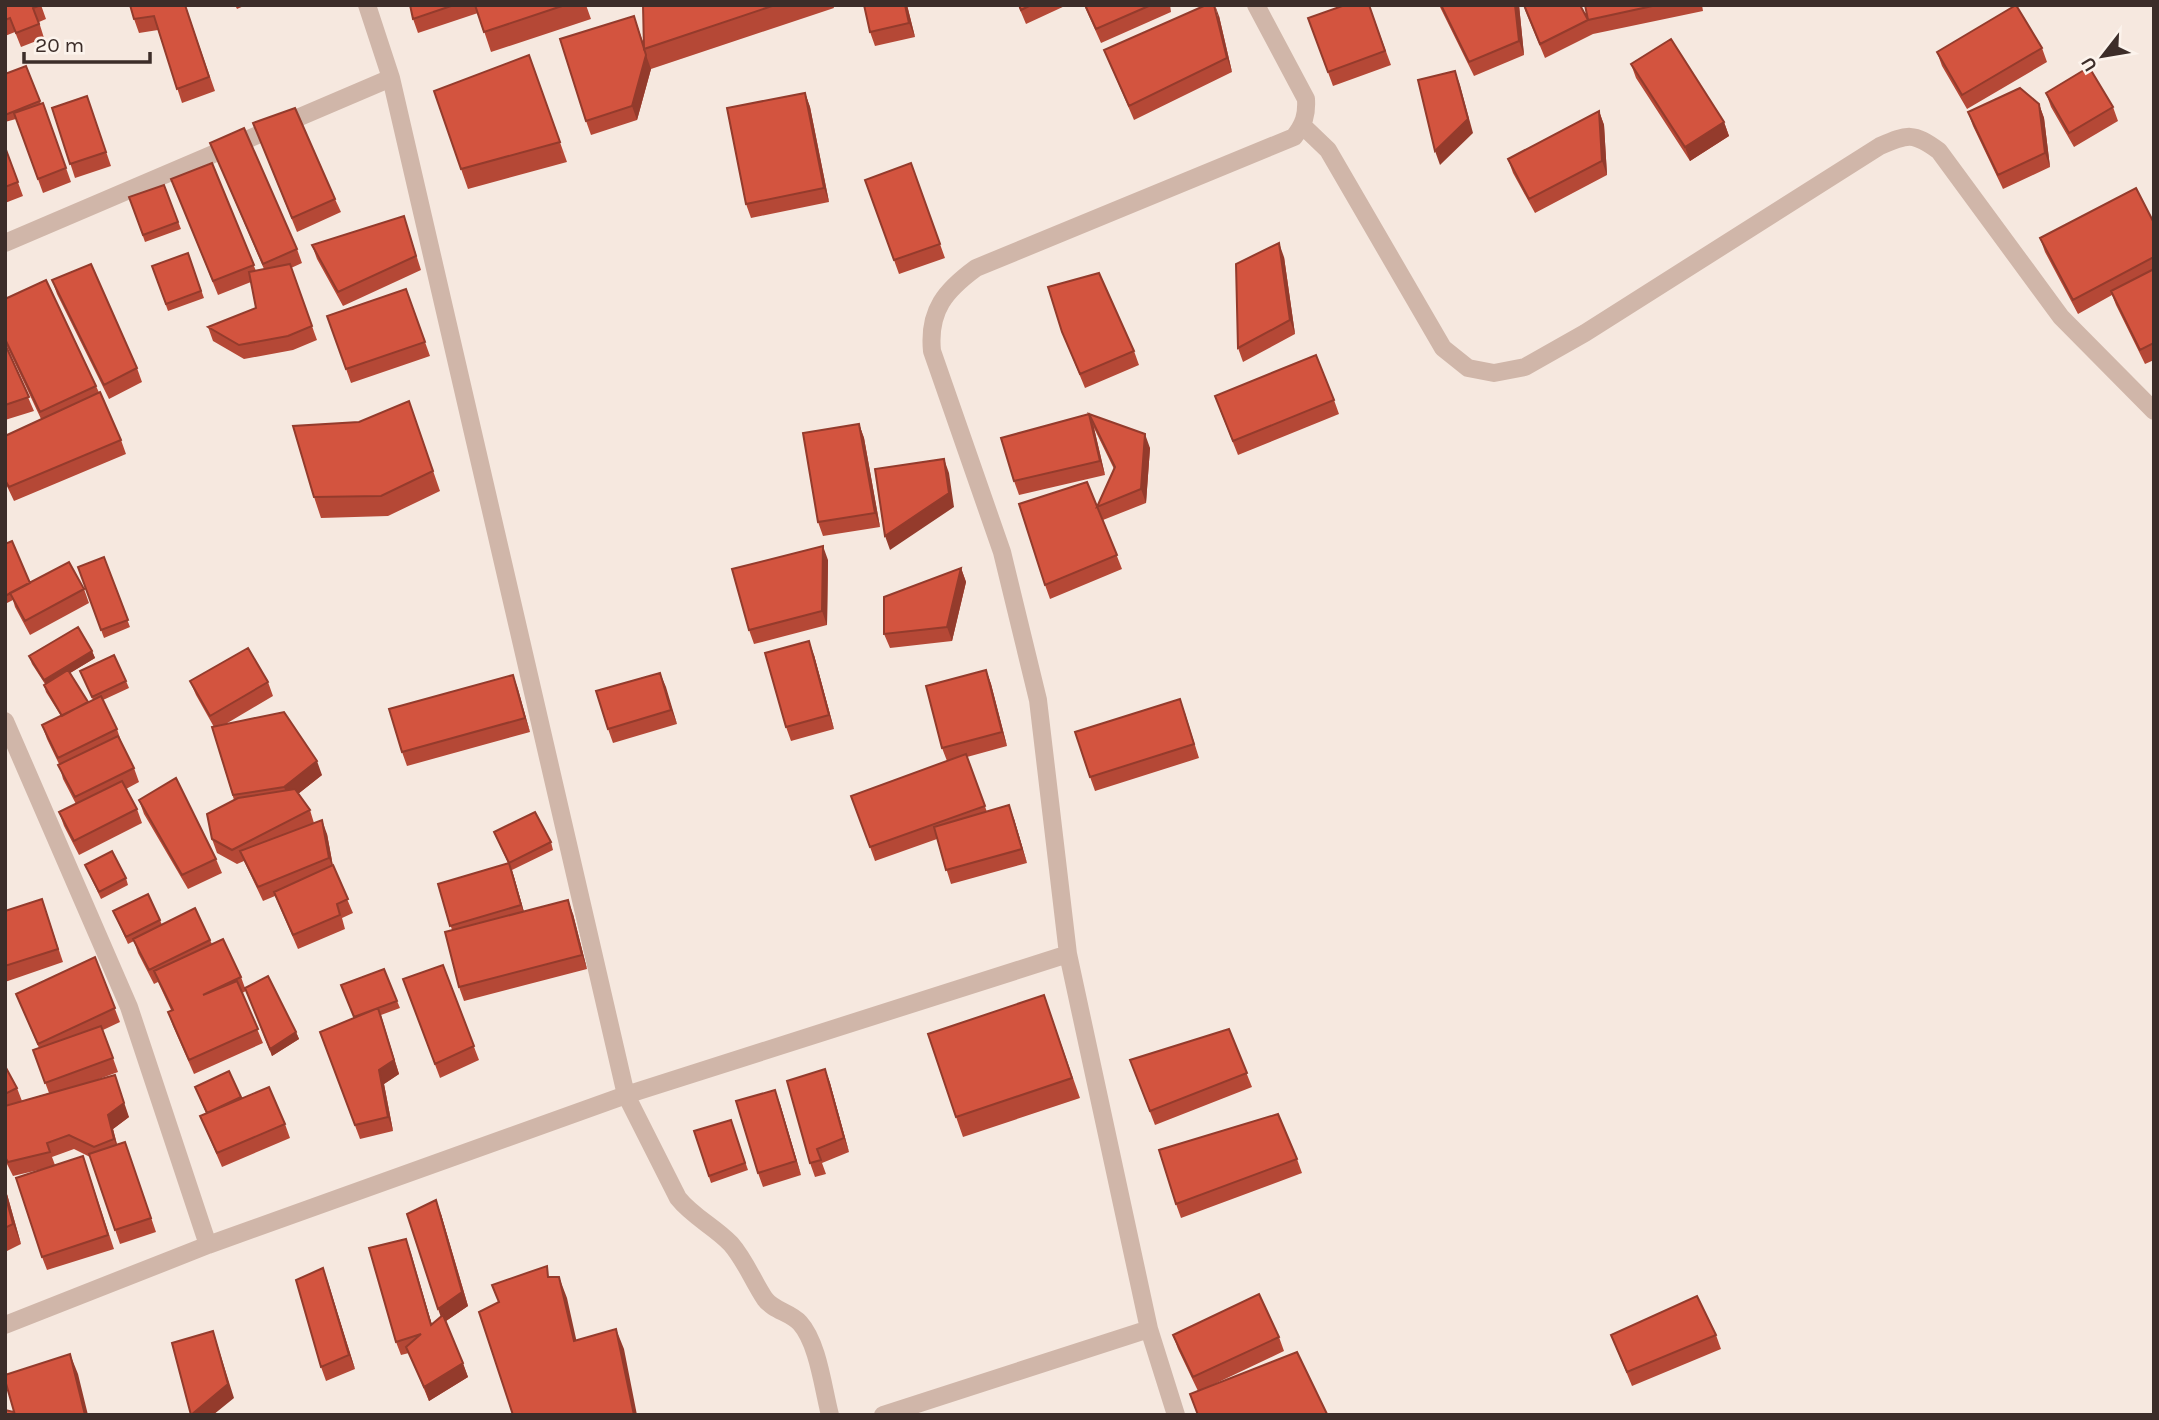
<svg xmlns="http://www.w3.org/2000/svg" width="2159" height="1420" font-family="Karla,sans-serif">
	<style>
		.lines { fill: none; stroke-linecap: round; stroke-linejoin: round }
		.minor { stroke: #d0b6a9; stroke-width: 18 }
		.wall { fill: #b54836 }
		.shaded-wall { fill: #943b2c }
		.building { fill: #d3543f; stroke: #943b2c; stroke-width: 2 }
	</style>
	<rect width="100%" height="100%" fill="#f6e8df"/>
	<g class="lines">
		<!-- minor -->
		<path class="minor" d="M367 5 391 78 626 1095 678 1198C693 1217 715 1227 731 1244 745 1260 753 1281 765 1299 774 1311 790 1312 800 1323 818 1343 823 1388 830 1415
			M1303 126 1328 150 1443 348 1468 368 1494 373 1525 367 1585 333 1880 146C1908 134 1913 132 1939 151L2061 317 2154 411
			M5 243 391 78
			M5 721 129 1007 208 1245
			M5 1325 208 1245 626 1095 1068 954
			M883 1415 1149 1329
			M1176 1415 1149 1329 1068 954 1038 700 1002 552 932 351C928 310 946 290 976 268L1294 137C1304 124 1307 115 1306 99L1256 5"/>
	</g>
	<!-- wall -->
	<path class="wall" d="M5 5H41L46 19 39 22 44 38 21 47 15 32 5 36Z
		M185 5 215 91 182 103 158 30 139 33 134 19Z
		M235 5H246L237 9Z
		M410 5H586L591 19 491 52 478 13 418 33 413 19Z
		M643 5H833L834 8 651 69 637 120 591 135 586 121 634 16 644 45Z
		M907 5 915 37 875 46 870 32Z
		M1018 5H1067L1026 24Z
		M1084 5H1170L1171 12 1101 43Z
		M1369 5 1391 65 1333 86 1308 18Z
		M1439 5H1519L1524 55 1474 76Z
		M1523 5H1580L1588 20 1585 5H1702L1703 11 1593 34 1545 58Z
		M1219 16 1232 72 1134 120 1104 50Z
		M2042 48 2047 62 1967 109 1942 66 1937 52Z
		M529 55 567 162 468 189 461 169Z
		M1631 64 1724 122 1729 136 1690 161 1636 78Z
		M26 66 41 104 43 103 71 182 43 193 16 119 5 122V74Z
		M805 93 810 107 829 202 751 218 746 204Z
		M2046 93 2113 107 2118 121 2074 147 2051 107Z
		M87 96 111 166 75 178 52 108Z
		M2039 104 2044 118 2050 167 2003 189 1973 126 1968 112Z
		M1599 111 1604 125 1607 175 1535 213 1513 173 1508 159Z
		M253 123 335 199 341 212 297 232Z
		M210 143 297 249 302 263 291 268 317 340 293 350 244 359 213 341 208 327 256 308 251 282 218 295 171 179 212 163 256 271 264 269Z
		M5 147 23 196 5 203Z
		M911 163 945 258 899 274 865 180Z
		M164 185 181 229 145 242 129 197Z
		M404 216 421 270 343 306 317 259 312 245Z
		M2154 223V360L2145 364 2116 305 2112 295 2078 314 2045 252 2040 238Z
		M188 253 204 298 168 311 152 266Z
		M1284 257 1295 334 1243 362 1238 348Z
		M52 280 137 368 142 382 109 399 57 294Z
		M406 289 430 356 351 383 327 316Z
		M5 299 96 386 121 440 126 454 14 501 5 482V436L41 419 5 342Z
		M1062 332 1134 351 1139 365 1085 388Z
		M5 344 34 411 5 420Z
		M1334 400 1339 414 1238 455 1220 410Z
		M409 401 440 491 388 516 321 518 314 497 359 422Z
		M1089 414 1150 448 1146 503 1103 520 1122 569 1050 599 1045 585 1097 507 1114 469 1094 428 1105 475 1019 495 1014 481Z
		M859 424 864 438 880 527 823 536 818 522Z
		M5 544 30 583 84 589 89 603 30 635 15 607 13 600 5 604Z
		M104 557 130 627 104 638 78 567Z
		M828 560 827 625 754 644 749 630Z
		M961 568 966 582 952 641 890 648 884 634Z
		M92 651 95 658 70 673 88 703 93 700 80 671 126 681 129 688 103 700 117 729 122 744 134 768 139 782 126 789 137 809 142 823 79 855 64 826 59 812 76 804 63 779 59 764 47 739 42 725 61 716 46 692 44 685 45 684 32 664 29 656Z
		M814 655 834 729 791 741 786 727Z
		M986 670 991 684 1007 746 967 757 987 812 1014 819 1027 863 951 884 937 839 875 861 870 847 947 761 942 748Z
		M660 673 677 724 613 743 608 729Z
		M513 675 530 732 407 766 402 752Z
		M190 681 268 682 273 696 224 725 322 775 298 794 310 810 314 823 327 834 333 866 353 913 342 918 345 929 298 949 275 896 263 901 244 861 237 864 217 853 212 839 234 800 212 727H214L196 695Z
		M1185 713 1199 758 1095 791 1090 777Z
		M139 800 216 859 222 873 188 889 144 814Z
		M494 832 551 842 553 850 512 870 524 912 573 914 587 969 464 1001 459 987 452 930 438 884 508 863Z
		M85 865 126 878 128 885 101 899Z
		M42 899 63 962 5 982V911Z
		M113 911 160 920 162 925 210 940 212 944 241 977 245 988 296 1032 299 1039 272 1056 246 991 242 993 263 1043 194 1074 173 1026 168 1012 171 1010 158 982 154 984 138 953 134 941 128 944Z
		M95 957 120 1022 103 1030 118 1072 91 1082 129 1117 113 1129 117 1144 125 1142 156 1232 120 1244 90 1157 74 1149 52 1157 55 1165 83 1156 114 1249 47 1270 42 1257 47 1168 13 1176 5 1160V1066L17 1088 22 1101 49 1093 33 1050 39 1048 16 994Z
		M443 965 479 1060 440 1078 403 979Z
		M384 969 400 1008 381 1015 399 1074 384 1084 393 1131 360 1139 320 1032 354 1018Z
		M1044 995 1080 1098 963 1137 956 1117Z
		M1229 1029 1252 1087 1155 1125 1130 1060Z
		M825 1069 830 1083 849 1152 822 1163 826 1174 815 1177 810 1163Z
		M229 1071 241 1098 285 1124 290 1138 222 1167 200 1116 206 1113 195 1087Z
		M780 1104 801 1175 763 1187 758 1173Z
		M731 1120 748 1170 711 1183 694 1131Z
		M1297 1159 1302 1173 1181 1218 1176 1204Z
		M5 1187 21 1244 5 1252Z
		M441 1214 468 1306 446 1321 468 1377 429 1401 409 1353 401 1355 396 1342 406 1239 432 1325 441 1317Z
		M323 1268 355 1369 326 1381 321 1367Z
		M1173 1335 1279 1337 1284 1351 1206 1388 1297 1352 1327 1415H1198V1391L1178 1349Z
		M1611 1335H1716L1721 1349 1632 1386Z"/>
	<!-- shaded-wall -->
	<path class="shaded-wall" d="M905 5H907L915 37 909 23Z
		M1215 5 1219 16 1232 72 1227 58Z
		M1515 5H1519L1524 55 1519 41Z
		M646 55 651 69 637 120 632 106Z
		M1455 71 1460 85 1473 133 1440 165 1435 151Z
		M805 93 810 107 829 202 824 188Z
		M2039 104 2044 118 2050 167 2045 153Z
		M1599 111 1604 125 1607 175 1602 161Z
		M1724 122 1729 136 1690 161 1685 147Z
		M1279 243 1284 257 1295 334 1290 320Z
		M1089 414 1094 428 1105 475 1100 461Z
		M859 424 864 438 880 527 875 513Z
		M1145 434 1150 448 1146 503 1141 489Z
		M944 459 949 473 954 507 890 550 885 536Z
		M823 546 828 560 827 625 822 611Z
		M961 568 966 582 952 641 947 627Z
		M809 641 814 655 834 729 829 715Z
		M92 651 95 658 47 687 44 680Z
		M986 670 991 684 1007 746 1002 732Z
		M660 673 666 687 677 724 671 710Z
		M513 675 518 689 530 732 525 718Z
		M317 761 322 775 289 801 284 787Z
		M1009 805 1014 819 1027 863 1022 849Z
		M322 820 327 834 334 872 329 858Z
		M509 863 514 877 526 919 521 905Z
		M568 900 573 914 587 969 582 955Z
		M378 1008 399 1074 384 1084 393 1131 388 1117 379 1070Z
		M296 1032 299 1039 272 1056 270 1049Z
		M825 1069 830 1083 849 1152 844 1138Z
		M115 1075 129 1117 113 1129 119 1153 114 1139 108 1115Z
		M775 1090 780 1104 801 1175 796 1161Z
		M5 1187 21 1244 13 1224 5 1194Z
		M436 1200 441 1214 468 1306 443 1323 438 1309Z
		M406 1239 411 1253 436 1339 431 1325Z
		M323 1268 328 1282 355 1369 349 1355Z
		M559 1277 567 1298 581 1361 574 1341Z
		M616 1329 624 1349 637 1415H634Z
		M213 1331 234 1398 213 1415H191Z
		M70 1354 78 1374 88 1415H85Z
		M463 1363 468 1377 429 1401 424 1387Z"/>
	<!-- building -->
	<path class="building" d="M5 5H41L33 8 39 24 16 33 10 18 5 20Z
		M130 5H185L209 77 177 89 154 16 134 19Z
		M410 5H454L413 19Z
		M475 5H565L484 32Z
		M643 5H775L644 49Z
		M864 5H905L909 23 870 32Z
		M1019 5H1031L1021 10Z
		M1085 5H1151L1096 29Z
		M1206 5H1214L1227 58 1129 106 1104 50Z
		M1345 5H1369L1385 51 1328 72 1308 18Z
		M1441 5H1515L1519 41 1469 62Z
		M1524 5H1580L1588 20 1540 44Z
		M1585 5H1657L1588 20Z
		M2016 5 2042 48 1962 95 1937 52Z
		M634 16 646 55 632 106 586 121 560 39Z
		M1671 39 1724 122 1685 147 1631 64Z
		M529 55 560 142 461 169 434 91Z
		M26 66 40 101 5 115V74Z
		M2089 67 2113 107 2069 133 2046 93Z
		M1455 71 1468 119 1435 151 1418 80Z
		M2020 88 2039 104 2045 153 1998 175 1968 112Z
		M805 93 824 188 746 204 727 108Z
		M87 96 106 152 70 164 52 108Z
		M43 103 66 168 38 179 14 113Z
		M295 108 335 199 292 218 253 123Z
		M1599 111 1602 161 1529 199 1508 159Z
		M244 128 297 249 263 264 210 143Z
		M5 147 18 182 5 187Z
		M212 163 254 265 213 281 171 179Z
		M911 163 940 244 894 260 865 180Z
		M164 185 178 222 143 235 129 197Z
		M2136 188 2154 223V257L2073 300 2040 238Z
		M404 216 416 256 338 292 312 245Z
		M1279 243 1290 320 1238 348 1236 264Z
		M188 253 201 291 166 304 152 266Z
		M91 264 137 368 104 385 52 280Z
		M290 264 312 326 288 336 239 345 208 327 256 308 249 272Z
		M2154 269V343L2140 350 2111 291Z
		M1099 273 1134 351 1080 374 1062 332 1048 287Z
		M46 280 96 386 40 412 5 339V299Z
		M406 289 425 342 346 369 327 316Z
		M5 344 29 397 5 405Z
		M1316 355 1334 400 1233 441 1215 396Z
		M100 392 121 440 9 487 5 480V436Z
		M409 401 433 471 381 496 314 497 293 426 359 422Z
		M1089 414 1100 461 1014 481 1001 438Z
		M1089 414 1145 434 1141 489 1097 507 1115 467Z
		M859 424 875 513 818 522 803 433Z
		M944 459 949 493 885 536 875 469Z
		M1087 482 1117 555 1045 585 1019 504Z
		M12 541 30 583 5 596V544Z
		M823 546 822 611 749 630 732 569Z
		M104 557 128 620 101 630 78 567Z
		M69 562 84 589 25 621 10 593Z
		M961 568 947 627 884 634V597Z
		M78 627 92 651 44 680 29 656Z
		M809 641 829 715 786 727 765 653Z
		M248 648 268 682 210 716 190 681Z
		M114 655 126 681 92 697 80 671Z
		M68 670 88 702 62 716 44 685Z
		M986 670 1002 732 942 748 926 686Z
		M660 673 671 710 608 729 596 691Z
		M513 675 525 718 402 752 389 709Z
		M101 696 117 729 58 758 42 725Z
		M1180 699 1194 744 1090 777 1075 732Z
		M284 712 317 761 284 787 233 795 212 727Z
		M118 736 134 768 75 797 58 765Z
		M966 754 985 806 870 847 851 796Z
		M176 778 216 859 182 875 139 800Z
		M122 781 137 809 74 841 59 812Z
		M295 789 310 810 232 850 212 839 207 814 238 798Z
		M1009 805 1022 849 946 870 934 827Z
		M535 812 551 842 509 863 494 832Z
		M322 820 329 858 258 887 240 851Z
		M112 851 126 878 99 892 85 865Z
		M509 863 521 905 450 926 438 884Z
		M333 865 348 899 337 904 340 915 293 935 274 892Z
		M148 894 160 920 126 937 113 911Z
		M42 899 58 949 5 966V911Z
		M568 900 582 955 459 987 445 932Z
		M195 908 210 940 149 970 133 939Z
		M223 939 241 977 203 995 237 981 258 1029 189 1060 168 1012 173 1010 154 971Z
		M95 957 115 1008 38 1044 16 994Z
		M443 965 474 1046 435 1064 403 979Z
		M384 969 397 1001 354 1017 341 985Z
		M268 976 296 1032 270 1049 245 988Z
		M1044 995 1072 1078 956 1117 928 1034Z
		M378 1008 394 1060 379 1070 388 1117 355 1125 320 1032Z
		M101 1026 113 1058 45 1083 33 1050Z
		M1229 1029 1247 1073 1150 1111 1130 1060Z
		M5 1066 17 1088 5 1094Z
		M825 1069 844 1138 817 1149 821 1160 810 1163 787 1081Z
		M229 1071 241 1097 207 1113 195 1087Z
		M115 1075 124 1103 108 1115 114 1139 94 1147 69 1135 47 1143 50 1152 8 1162 5 1157V1106Z
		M269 1087 285 1124 217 1153 200 1116Z
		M775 1090 796 1161 758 1173 736 1101Z
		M1278 1114 1297 1159 1176 1204 1159 1150Z
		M731 1120 745 1163 709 1176 694 1131Z
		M125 1142 151 1218 115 1230 89 1154Z
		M83 1156 108 1235 42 1257 16 1178Z
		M5 1194 13 1224 5 1228Z
		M436 1200 462 1292 438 1309 407 1214Z
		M406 1239 431 1325 443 1315 463 1363 424 1387 406 1347 421 1334 396 1342 369 1248Z
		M547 1266 548 1277H559L574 1341 616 1329 634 1415H513L479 1312 499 1302 492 1285Z
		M323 1268 349 1355 321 1367 296 1280Z
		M1259 1294 1279 1337 1193 1377 1173 1335Z
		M1697 1296 1716 1335 1627 1372 1611 1335Z
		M213 1331 228 1384 191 1415 172 1343Z
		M1297 1352 1327 1414 1198 1415 1190 1394Z
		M70 1354 85 1415H15L5 1380V1375Z
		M5 1410 14 1412 15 1415H5Z"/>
	<!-- border -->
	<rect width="2159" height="1420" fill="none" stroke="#3c2d29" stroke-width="14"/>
	<!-- north arrow -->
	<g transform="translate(2103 56) rotate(239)" stroke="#fcf3ec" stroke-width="5" paint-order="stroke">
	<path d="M0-5L12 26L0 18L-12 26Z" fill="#3c2d29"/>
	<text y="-10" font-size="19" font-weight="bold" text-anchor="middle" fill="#3c2d29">U</text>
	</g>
	<!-- scale -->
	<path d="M24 52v10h126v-10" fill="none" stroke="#3c2d29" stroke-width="3.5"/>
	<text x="35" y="52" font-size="21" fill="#3c2d29" stroke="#fcf3ec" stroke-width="5" paint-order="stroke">20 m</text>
</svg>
